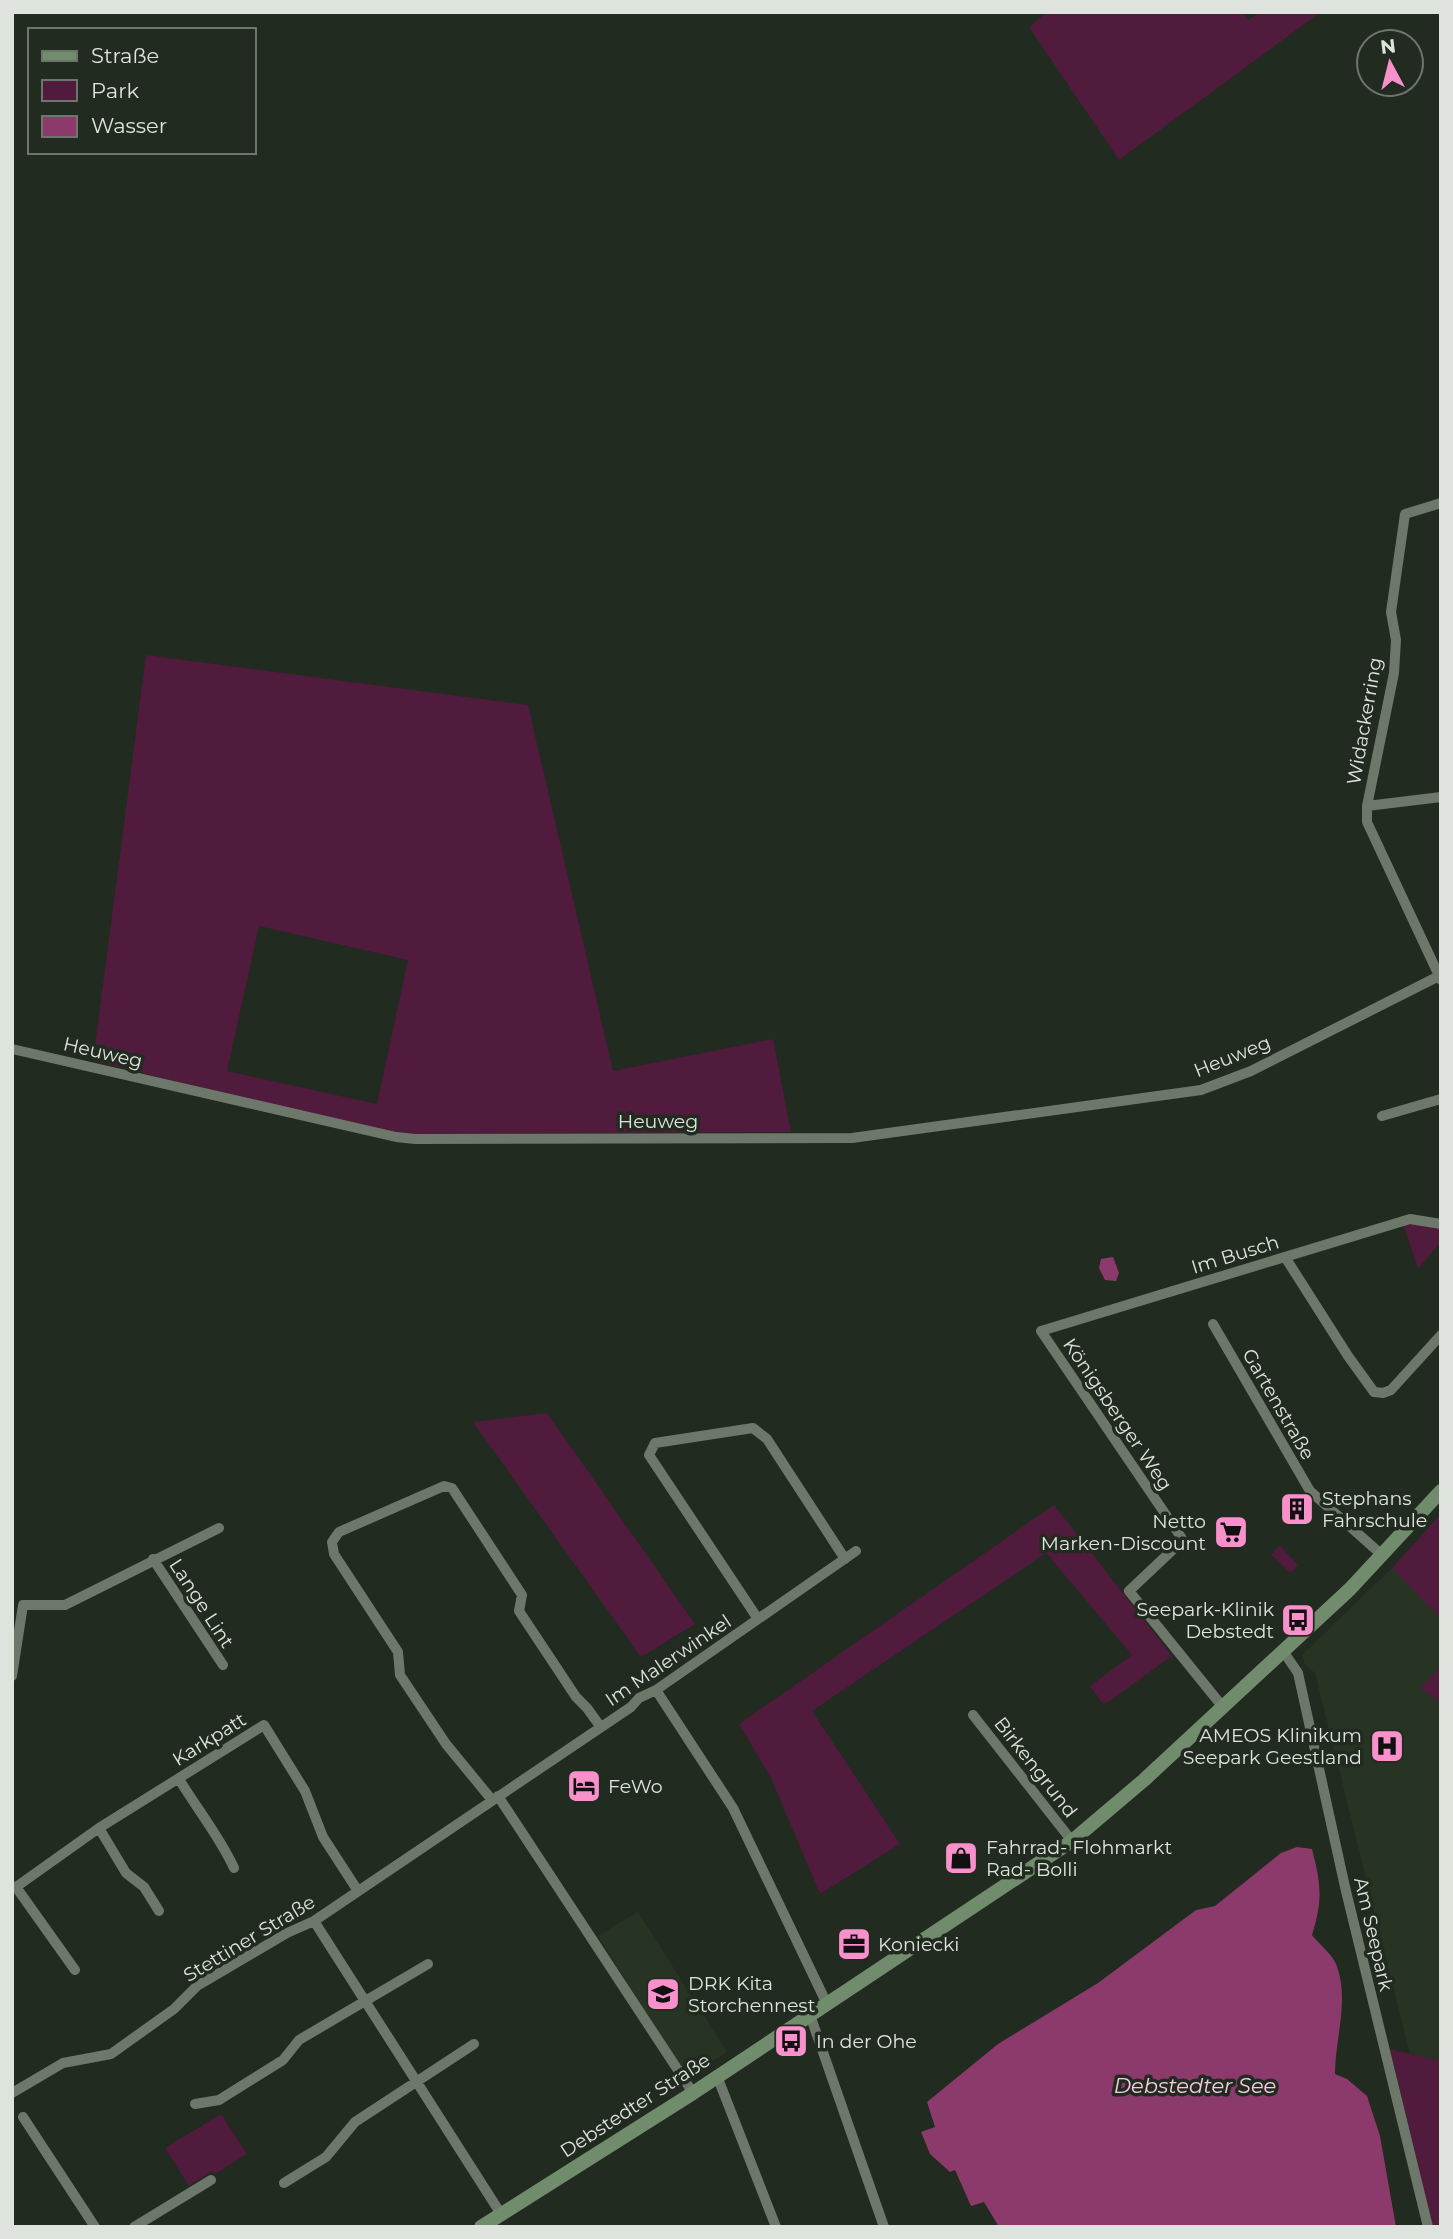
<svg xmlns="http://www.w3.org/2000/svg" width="1453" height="2239" font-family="Montserrat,sans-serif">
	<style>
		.built { fill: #273424 }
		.green { fill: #501b3c; fill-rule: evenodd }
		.water { fill: #8c3a6c }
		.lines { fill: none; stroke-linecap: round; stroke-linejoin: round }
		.street { stroke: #6d786b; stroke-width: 10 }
		.secondary { stroke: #718c6c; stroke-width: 14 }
		.labels { text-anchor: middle; stroke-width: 7; stroke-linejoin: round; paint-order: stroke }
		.street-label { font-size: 19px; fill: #dee4dd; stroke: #212b20 }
		.poi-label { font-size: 19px; fill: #dee4dd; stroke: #212b20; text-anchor: start }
		.water-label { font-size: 21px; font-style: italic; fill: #f9c9e2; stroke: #212b20 }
	</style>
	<rect width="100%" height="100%" fill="#212b20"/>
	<!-- built -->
	<path class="built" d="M1441 1514V2061L1410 2054 1315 1673 1305 1665 1303 1658V1654L1392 1568Z
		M638 1912 727 2052 687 2077 598 1936Z"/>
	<!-- green -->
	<path class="green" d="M1047 12H1243L1248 20 1260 12H1321L1119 160 1029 27Z
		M146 655 528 705 613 1071 773 1039 791 1132 395 1134 93 1061ZM259 926 408 960 377 1104 227 1071Z
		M1415 1223 1441 1229V1242L1418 1269 1404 1226Z
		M547 1413 695 1624 641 1657 473 1422Z
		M1054 1505 1172 1656 1104 1705 1090 1686 1132 1655 1046 1553 812 1711 900 1844 820 1894 771 1778 739 1724Z
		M1441 1514V1619L1392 1568Z
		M1280 1546 1298 1565 1290 1573 1271 1554Z
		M680 1644 688 1655 662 1671 655 1662Z
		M1441 1667V1703L1420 1688Z
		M1390 2049 1441 2061V2227H1433Z
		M221 2114 247 2154 215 2174 212 2171 189 2186 165 2148Z"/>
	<!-- water -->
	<path class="water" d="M1113 1257 1119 1273 1116 1281 1105 1280 1099 1268 1101 1259Z
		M1297 1847 1312 1849C1321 1884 1323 1900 1312 1935 1319 1944 1332 1954 1336 1964 1350 1999 1335 2038 1335 2074L1347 2079 1367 2096 1380 2136 1396 2227H999L984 2202 971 2206 955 2170 950 2172 930 2154 921 2132 935 2127 927 2102 998 2044 1098 1983 1196 1910 1215 1906 1281 1853Z"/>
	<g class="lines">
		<!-- street -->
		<path class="street" d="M1367 806 1441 797
			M1441 980 1367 822V806L1394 673 1396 640 1391 612 1405 514 1441 503
			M12 1049 396 1137 415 1139 852 1138 1201 1090 1251 1071 1441 975
			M1382 1116 1441 1099
			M1285 1257 1348 1356 1374 1392 1383 1393 1391 1390 1441 1335
			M1213 1324 1310 1491 1382 1555
			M153 1559 223 1665
			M758 1619 649 1455 655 1443 753 1428 767 1439 845 1559
			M1283 1651 1298 1673 1345 1887 1428 2227
			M12 1676 23 1605H65L219 1528
			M656 1690 733 1808 827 2004
			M1222 1706 1129 1591 1183 1540 1041 1331 1410 1219 1441 1224
			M973 1715 1072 1841
			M179 1779C197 1809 220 1837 234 1868
			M498 1796 693 2093
			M492 1800 446 1744 400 1675 398 1652 334 1554 332 1542 339 1532 444 1486 452 1488 522 1595 519 1611 576 1697 587 1708 600 1726
			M99 1828 126 1873 144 1887 159 1911
			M12 1886 16 1887 99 1828 264 1725 305 1791 323 1837 358 1891
			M16 1887 75 1970
			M314 1921 501 2214
			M810 2015 884 2227
			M717 2076 776 2227
			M12 2093 63 2063 111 2054 174 2009 197 1986 287 1933 314 1921 631 1707 639 1698 656 1690 856 1551
			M195 2104 219 2100 283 2060 299 2040 428 1964
			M23 2117 95 2227
			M284 2183 326 2157 355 2122 474 2044
			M134 2227 211 2180"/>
		<!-- secondary -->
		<path class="secondary" d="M481 2227 693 2093 1072 1841 1144 1780 1350 1589 1441 1491"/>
	</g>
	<!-- icons -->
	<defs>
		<g id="building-square" transform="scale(1.75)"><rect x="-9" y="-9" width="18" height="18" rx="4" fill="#f890cb" stroke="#212b20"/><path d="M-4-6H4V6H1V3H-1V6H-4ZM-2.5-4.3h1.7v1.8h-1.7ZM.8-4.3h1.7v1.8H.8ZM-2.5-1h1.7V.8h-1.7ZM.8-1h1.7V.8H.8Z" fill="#111"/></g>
		<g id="supermarket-square" transform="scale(1.75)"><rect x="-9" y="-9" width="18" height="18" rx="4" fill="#f890cb" stroke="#212b20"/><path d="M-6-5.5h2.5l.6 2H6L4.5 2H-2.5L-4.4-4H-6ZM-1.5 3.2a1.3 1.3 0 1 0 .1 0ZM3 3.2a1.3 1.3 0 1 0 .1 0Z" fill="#111"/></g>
		<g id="bus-square" transform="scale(1.75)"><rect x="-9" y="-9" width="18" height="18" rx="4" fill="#f890cb" stroke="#212b20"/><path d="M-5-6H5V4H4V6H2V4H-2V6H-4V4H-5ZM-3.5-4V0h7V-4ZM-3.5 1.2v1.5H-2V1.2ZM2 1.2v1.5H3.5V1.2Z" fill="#111"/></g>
		<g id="hospital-square" transform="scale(1.75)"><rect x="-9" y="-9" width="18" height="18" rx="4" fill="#f890cb" stroke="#212b20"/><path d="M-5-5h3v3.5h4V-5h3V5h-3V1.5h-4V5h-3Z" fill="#111"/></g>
		<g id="hotel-square" transform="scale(1.75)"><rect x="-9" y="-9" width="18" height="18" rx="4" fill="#f890cb" stroke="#212b20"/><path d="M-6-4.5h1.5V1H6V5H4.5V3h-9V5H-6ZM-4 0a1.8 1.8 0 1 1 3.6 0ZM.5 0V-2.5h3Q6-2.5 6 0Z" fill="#111"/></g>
		<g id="shop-square" transform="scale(1.75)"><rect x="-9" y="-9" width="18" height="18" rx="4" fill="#f890cb" stroke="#212b20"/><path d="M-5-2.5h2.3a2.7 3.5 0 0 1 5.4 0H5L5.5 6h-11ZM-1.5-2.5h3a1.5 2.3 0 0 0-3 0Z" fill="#111"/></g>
		<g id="office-square" transform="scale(1.75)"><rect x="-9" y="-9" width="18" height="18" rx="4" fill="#f890cb" stroke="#212b20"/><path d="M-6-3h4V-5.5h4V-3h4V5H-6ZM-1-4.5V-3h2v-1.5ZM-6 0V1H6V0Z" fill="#111"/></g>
		<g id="school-square" transform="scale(1.75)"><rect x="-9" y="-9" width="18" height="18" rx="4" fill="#f890cb" stroke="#212b20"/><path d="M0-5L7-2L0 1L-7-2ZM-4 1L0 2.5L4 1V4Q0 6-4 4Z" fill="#111"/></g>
	</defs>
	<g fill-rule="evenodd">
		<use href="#building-square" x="1297" y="1509"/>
		<use href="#supermarket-square" x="1231" y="1532"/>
		<use href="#bus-square" x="1298" y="1620"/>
		<use href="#hospital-square" x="1387" y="1746"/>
		<use href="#hotel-square" x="584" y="1786"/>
		<use href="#shop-square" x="961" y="1858"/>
		<use href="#office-square" x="854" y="1944"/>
		<use href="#school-square" x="663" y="1994"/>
		<use href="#bus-square" x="791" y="2041"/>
	</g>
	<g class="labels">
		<!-- street labels -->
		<g class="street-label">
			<text transform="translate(1364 721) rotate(-80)" y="7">Widackerring</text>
			<text transform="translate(103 1052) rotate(13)" y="7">Heuweg</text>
			<text transform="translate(1232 1056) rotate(-22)" y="7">Heuweg</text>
			<text x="658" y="1128">Heuweg</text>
			<text transform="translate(1235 1254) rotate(-17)" y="7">Im Busch</text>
			<text transform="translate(1279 1404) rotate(60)" y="7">Gartenstraße</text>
			<text transform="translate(1118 1414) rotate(56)" y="7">Königsberger Weg</text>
			<text transform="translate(202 1603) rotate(57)" y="7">Lange Lint</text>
			<text transform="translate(668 1660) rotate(-34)" y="7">Im Malerwinkel</text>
			<text transform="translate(209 1739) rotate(-32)" y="7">Karkpatt</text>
			<text transform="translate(1036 1767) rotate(52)" y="7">Birkengrund</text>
			<text transform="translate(1374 1934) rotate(77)" y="7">Am Seepark</text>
			<text transform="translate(249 1938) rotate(-31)" y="7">Stettiner Straße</text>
			<text transform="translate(635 2105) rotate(-33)" y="7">Debstedter Straße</text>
		</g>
		<!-- poi labels -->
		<g class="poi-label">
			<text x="1322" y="1505">Stephans<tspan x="1322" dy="22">Fahrschule</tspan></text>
			<text x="1206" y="1528" text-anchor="end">Netto<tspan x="1206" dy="22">Marken-Discount</tspan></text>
			<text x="1274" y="1616" text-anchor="end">Seepark-Klinik<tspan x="1274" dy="22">Debstedt</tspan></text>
			<text x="1362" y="1742" text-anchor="end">AMEOS Klinikum<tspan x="1362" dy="22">Seepark Geestland</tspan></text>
			<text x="608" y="1793">FeWo</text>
			<text x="986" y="1854">Fahrrad- Flohmarkt<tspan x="986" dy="22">Rad- Bolli</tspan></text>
			<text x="878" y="1951">Koniecki</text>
			<text x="688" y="1990">DRK Kita<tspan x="688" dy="22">Storchennest</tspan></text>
			<text x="816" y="2048">In der Ohe</text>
		</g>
		<!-- water labels -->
		<g class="water-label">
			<text x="1195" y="2093">Debstedter See</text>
		</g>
	</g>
	<!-- border -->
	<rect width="1453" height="2239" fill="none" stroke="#dee4dd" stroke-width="28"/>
	<!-- legend -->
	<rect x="28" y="28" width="228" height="126" fill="#212b20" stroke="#6d756c" stroke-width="2"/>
	<rect x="42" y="51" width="35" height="10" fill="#718c6c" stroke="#6d756c" stroke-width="2"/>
	<text x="91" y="63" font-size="21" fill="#dee4dd">Straße</text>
	<rect x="42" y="80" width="35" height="21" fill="#501b3c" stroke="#6d756c" stroke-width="2"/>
	<text x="91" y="98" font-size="21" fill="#dee4dd">Park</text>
	<rect x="42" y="116" width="35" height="21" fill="#8c3a6c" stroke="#6d756c" stroke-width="2"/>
	<text x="91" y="133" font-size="21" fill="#dee4dd">Wasser</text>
	<!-- north arrow -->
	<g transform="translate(1390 63) rotate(353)"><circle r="33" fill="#212b20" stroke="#6d756c" stroke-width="2"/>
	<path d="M0-5L12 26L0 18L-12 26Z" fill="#f890cb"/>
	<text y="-10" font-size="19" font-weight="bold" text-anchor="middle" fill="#dee4dd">N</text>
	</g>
</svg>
